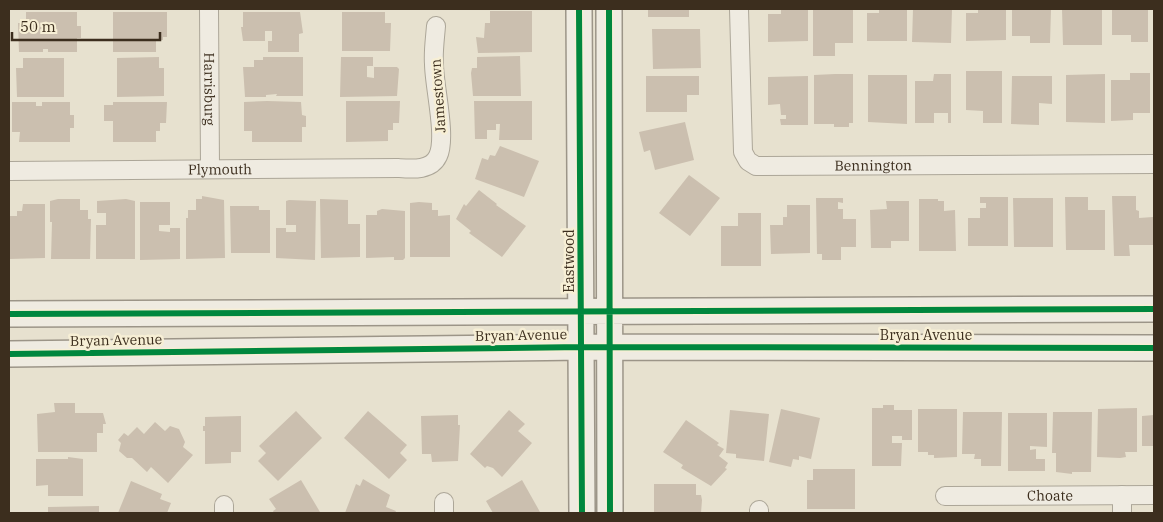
<svg xmlns="http://www.w3.org/2000/svg" width="1163" height="522" font-family="'IBM Plex Serif',serif">
	<style>
		.building { fill: #cbbfaf }
		.lines { fill: none; stroke-linecap: round; stroke-linejoin: round }
		.street-casing { stroke: #aca698; stroke-width: 20 }
		.secondary-casing { stroke: #9c9588; stroke-width: 28 }
		.street { stroke: #efebe1; stroke-width: 18 }
		.secondary { stroke: #efebe1; stroke-width: 25 }
		.cycleway-casing { stroke: #f7efd5; stroke-width: 9 }
		.cycleway { stroke: #00873e; stroke-width: 6 }
		.labels { text-anchor: middle; stroke-width: 5; stroke-linejoin: round; paint-order: stroke }
		.street-label { font-size: 14px; fill: #3c2e1e; stroke: #f7efd5 }
	</style>
	<rect width="100%" height="100%" fill="#e7e1cf"/>
	<!-- building -->
	<path class="building" d="M648 9H689V17H648Z
		M781 9H808V41L768 42V14H781Z
		M813 9H853V43H835V56H813Z
		M879 9H907V41H867V13H879Z
		M913 9H952L951 43 912 42Z
		M978 9H1006V40L966 41V13H978Z
		M1012 9H1051L1050 43H1030V36H1012Z
		M1062 9H1102V45H1063Z
		M1112 9H1148V42H1131V35H1112Z
		M490 11H532V52L478 53 476 37 484 38 485 23H490Z
		M26 12H77V26H81V38H77V52H48V49H43V52H19L18 23H26Z
		M113 12H167V37H163V40H156V52H113Z
		M243 12H300L303 33 299 34V52H268V41H272V31H265V41H243L241 27H243Z
		M342 12H385V23H391L390 51H342Z
		M652 29H700L701 68 653 69Z
		M520 56 521 96H473L471 73 472 68H477V57Z
		M159 57V68H164V96L117 97V58Z
		M263 57H303V96H276L277 94 266 95V97H245L243 67H254V60H263Z
		M341 57H373V66H367V77L374 78V67H397L399 69 397 96 340 97Z
		M23 58H64V97H17L16 68H23Z
		M966 71H1002V123H983V111L966 110Z
		M1130 73H1150V113H1133V120L1111 121V80H1130Z
		M835 74H853V123H849V127H834V124H814V75Z
		M934 74H951V123H948V113H934V123H915V81H933Z
		M1105 74V123L1066 122V75Z
		M868 75H907V124L868 122Z
		M646 76H699V95H687V112H646Z
		M808 76V125H781L780 119H786V115H781L780 104 768 105V77Z
		M1012 76H1052V104L1039 103V125L1011 124Z
		M267 101 301 102 302 115 306 116V127H302V142H252V131H244V102Z
		M346 101H400L399 123H393V130H388V141L346 142Z
		M474 101H532V140H499L500 124H496V130H487V139H475Z
		M12 102H36V106H42V102H70V115H74V128H70V142H19L20 132H12Z
		M113 102H167L166 123H160V131H156V142H113V121H104V105H113Z
		M685 122 694 160 655 170 650 150 644 152 639 132Z
		M500 146 539 161 524 197 475 179 482 158 488 160 490 155 495 156Z
		M689 175 720 198 690 236 659 213Z
		M479 190 497 204 496 205 526 226 502 257 469 233 471 231 456 219 464 204 466 206Z
		M202 196 224 200 225 258 186 259V218H188V210H196V199H202Z
		M1112 196H1136V210L1139 211V218L1153 217V245H1129L1130 256H1114Z
		M980 197H1008V246H968V218H980V208H986V203H980Z
		M1065 197H1088V210H1105V250H1066Z
		M816 198H843V203L838 202V209H843V219H856V247H841V260H822V254H817Z
		M1013 198H1053V247H1014Z
		M58 199H80V210H88V219H91L90 259H51L52 222H50V201Z
		M126 199 135 201V259H96V225H106V213H97V201Z
		M320 199 348 200V224H360V257L321 258Z
		M919 199H938V201H944V211L955 210 956 251H919Z
		M289 200 316 201 315 260 276 258V228H286V232H296V225H286V201Z
		M886 201H909V241H891V248H871L870 210 887 209Z
		M140 202H170V225H159V231L170 232V228H180V259L140 260Z
		M419 202 432 203V210H438V216L450 215V257H410V203Z
		M23 204H45V258L9 259V216H17V211H22Z
		M787 205H810V253L771 254 770 225H783V217H787Z
		M230 206H259V210H270V253H231Z
		M382 209 405 211V258L403 260H394V257L366 258V215H377V211Z
		M738 213H761V266H721V226H738Z
		M54 403H75V413H103L106 424H103V433H97V452H38L37 414 55 412Z
		M883 405H894V410H912V440H902V436H892V443H902L901 466H872V408H883Z
		M1137 408V452H1125L1126 457 1120 458 1097 457 1098 409Z
		M781 409 820 418 811 459 799 456V460L793 459 791 467 769 462Z
		M918 409H957V457L934 458V455H928V452H918Z
		M509 410 525 424 518 431 532 443 502 477 493 468 487 466 485 468 470 454Z
		M730 410 769 414 764 461 736 458V454L726 453Z
		M296 411 322 438 278 481 258 461 266 453 259 446Z
		M368 411 407 445 400 453 407 460 389 479 344 438Z
		M963 412H1002L1001 466H981V459H974L975 454H962Z
		M1053 412H1092L1091 472H1072V474L1056 472V453H1052Z
		M1008 413H1047V447L1030 446V450L1036 449V459H1045V471H1008Z
		M458 415V425H460L458 461 432 462 431 454H422L421 416Z
		M1154 415 1153 446H1142V416Z
		M241 416V452H231V463L205 464V431H203V426H205V417Z
		M686 420 719 443 717 445 724 449 719 456 728 463 725 468 727 469 711 486 681 468 683 465 663 452Z
		M155 422 165 431 170 426 179 429 185 442 183 447 193 455 168 483 151 467 147 472 132 458H127L119 451 121 443 118 440 124 433 128 436 137 427 144 434Z
		M68 457 83 459V496H48V485L36 486V459H68Z
		M813 469H855V509H807V480H813Z
		M363 479 390 495 386 507 396 511 395 513H345L356 484 360 486Z
		M301 480 320 512 274 513 273 511 276 509 269 499Z
		M522 480 540 512 493 513 486 501Z
		M131 481 162 494 160 499 171 503 167 513H118Z
		M654 484H696V495H701L702 500 701 513H654Z
		M99 506V513H48V507Z"/>
	<g class="lines">
		<!-- street casing -->
		<g class="street-casing">
			<g id="street">
				<path id="s1" d="M209 9 210 169"/>
				<path id="s2" d="M739 9 743 152 748 161 756 166 1154 164"/>
				<path id="s3" d="M9 171 398 168C412 169 431 171 438 156 447 137 434 86 434 64 433 52 435 39 436 26"/>
				<path d="M1122 495V513"/>
				<path id="s4" d="M945 496 1154 495"/>
				<path d="M224 505V513"/>
				<path d="M444 513V502"/>
				<path d="M759 513V510"/>
			</g>
		</g>
		<!-- secondary casing -->
		<g class="secondary-casing">
			<path id="secondary" d="M579 9 582 513
				M609 9 610 513
				M9 314 1154 309
				M9 354 583 347 1154 348"/>
		</g>
		<!-- street -->
		<use href="#street" class="street"/>
		<!-- secondary -->
		<use href="#secondary" class="secondary"/>
		<!-- cycleway casing -->
		<g class="cycleway-casing">
			<path id="cycleway" d="M579 9 582 513
				M609 9 610 513
				M9 314 1154 309
				M9 354 583 347 1154 348"/>
		</g>
		<!-- cycleway -->
		<use href="#cycleway" class="cycleway"/>
	</g>
	<g class="labels">
		<!-- street labels -->
		<g class="street-label">
			<text dy="5" stroke="none"><textPath href="#s1" startOffset="80">Harrisburg</textPath></text>
			<text transform="translate(438 96) rotate(-94)" y="5">Jamestown</text>
			<text dy="5" stroke="none"><textPath href="#s2" startOffset="280">Bennington</textPath></text>
			<text dy="5" stroke="none"><textPath href="#s3" startOffset="211">Plymouth</textPath></text>
			<text transform="translate(569 261) rotate(-90)" y="5">Eastwood</text>
			<text transform="translate(521 335) rotate(-1)" y="5">Bryan Avenue</text>
			<text x="926" y="340">Bryan Avenue</text>
			<text transform="translate(116 340) rotate(-1)" y="5">Bryan Avenue</text>
			<text dy="5" stroke="none"><textPath href="#s4" startOffset="105">Choate</textPath></text>
		</g>
	</g>
	<!-- border -->
	<rect width="1163" height="522" fill="none" stroke="#3c2e1e" stroke-width="20"/>
	<!-- scale -->
	<path d="M12 32v8h148v-8" fill="none" stroke="#3c2e1e" stroke-width="2.5"/>
	<text x="20" y="32" font-size="15" fill="#3c2e1e" stroke="#f7efd5" stroke-width="4" paint-order="stroke">50 m</text>
</svg>
